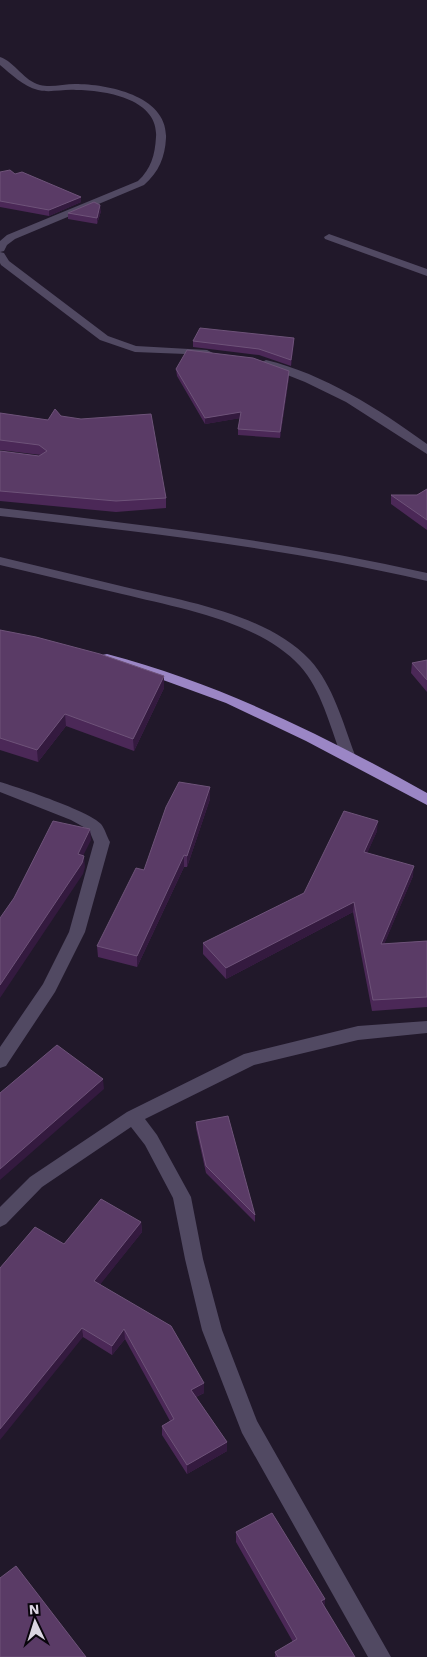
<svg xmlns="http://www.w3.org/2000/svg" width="427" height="1657" font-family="'Work Sans',sans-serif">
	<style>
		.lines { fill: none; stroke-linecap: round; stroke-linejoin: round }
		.street { fill: #514962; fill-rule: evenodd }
		.highway { fill: #9b86c5; fill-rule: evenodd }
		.wall { fill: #4b2857 }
		.shaded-wall { fill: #341a3f }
		.building { fill: #5a3b66; stroke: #6e5379 }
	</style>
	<rect width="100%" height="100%" fill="#21182a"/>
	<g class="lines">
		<!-- street -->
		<path class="street" d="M0 57C15 62 24 81 40 85 51 88 64 84 75 84 108 84 168 96 166 138 165 157 159 172 144 185L15 239 7 245 4 251 0 252 4 253 9 261 108 336 136 346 207 350 213 353 211 355 135 352 100 340 1 265 0 263V241L7 235 138 181C151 169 155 155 156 137 159 99 105 90 76 90 63 89 50 93 38 90 23 86 11 74 0 65Z
			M329 234 427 269V276L325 239 324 237Z
			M266 360C324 374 379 409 427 444V454L346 402 305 382 262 365 260 363Z
			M0 508C143 525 286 541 427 573V581C286 548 143 532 0 516Z
			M0 557C42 567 84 577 125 587 184 601 267 614 310 660 333 685 343 723 355 755L353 758H343L341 755C330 726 321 689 300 666 258 621 179 608 122 594 81 584 41 575 0 565Z
			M0 782C20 788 89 811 101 824 105 829 107 837 110 842L85 932 55 992 6 1066 0 1068V1047L43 984 69 932 94 842 89 830 71 820 0 792Z
			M427 1021V1033L358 1040 254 1065 145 1119 157 1135 191 1197 203 1259 222 1330 257 1421 391 1657H368L242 1433 202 1330 185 1259 173 1198 145 1145 131 1127 42 1187 6 1224 0 1227V1207L30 1177 127 1112 244 1054 358 1026Z"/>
		<!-- highway -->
		<path class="highway" d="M107 654C221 684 325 736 427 793V805L306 741 226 703 144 673 102 661 100 658 102 655Z"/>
	</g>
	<!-- wall -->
	<path class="wall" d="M0 172 15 174 81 202 49 216 0 207Z
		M101 211 97 224 68 219V213Z
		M294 338 291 366 259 355 193 347V341Z
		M176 369 289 377 280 438 238 435V429L240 418 205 424 177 376Z
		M0 413 48 420 61 416 166 498V508L116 512 0 501V451L39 456 41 455 0 450Z
		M427 489V530L391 504V495H417Z
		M0 630 164 676V688L134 751 66 726 38 762 0 750Z
		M427 660V692L411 673 412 663Z
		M210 787V799L187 867H184L137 967 98 957 97 946 144 870Z
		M377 831 367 853 413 876 384 944 427 941V1007L372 1011 353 912 226 979 203 954V943L304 893Z
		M196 1122 255 1215V1222L206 1173 196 1128Z
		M141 1222 142 1232 100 1284 204 1393 196 1397 227 1442V1451L187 1474 162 1435V1426L170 1421 125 1339 112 1355 83 1337 64 1244Z
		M236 1532 325 1599 324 1607 355 1657H275V1652L293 1642 236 1542Z"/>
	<!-- shaded-wall -->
	<path class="shaded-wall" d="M81 197V202L49 216V210Z
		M100 205 101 211 97 224V218Z
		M294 338V344L291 366V360Z
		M289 371V377L280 438V432Z
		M241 412V418L205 424V418Z
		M164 676V688L134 751 133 739Z
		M65 714 66 726 38 762 37 750Z
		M210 787V799L187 867V856Z
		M378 821 377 831 363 863 364 852Z
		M90 829 91 840 78 866V854Z
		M184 855V867L137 967V956Z
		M84 856 85 867 83 874 0 998V985Z
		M414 866 413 876 380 954 381 944Z
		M354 902 353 912 226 979V968Z
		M103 1079 104 1089 0 1180V1169Z
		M141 1222 142 1232 95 1291 94 1281Z
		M82 1328 83 1337 0 1440V1429Z
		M124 1329 125 1339 112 1355V1346Z
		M204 1383V1393L191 1399V1390Z
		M227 1442V1451L187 1474V1465Z
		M325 1599 324 1608 321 1601Z"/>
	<!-- building -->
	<path class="building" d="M10 170 15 174 22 172 81 197 49 210 0 201V172Z
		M94 202 100 205 97 218 68 213Z
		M200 328 294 338 291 360 259 349 193 341Z
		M187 350 253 358 289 371 280 432 238 429 241 412 205 418 176 369Z
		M55 409 61 416 81 419 151 414 166 498 116 501 0 491V451L39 456 47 451 39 445 0 440V413L48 420Z
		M427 489V520L391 495H417Z
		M0 630 36 637 100 654 164 676 133 739 65 714 37 750 0 738Z
		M427 660V680L412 663Z
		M179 782 210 787 187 856 184 855 137 956 97 946 136 868 144 870 166 807Z
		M344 811 378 821 364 852 414 866 381 944 427 941V997L373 1000 354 902 226 968 203 943 304 893Z
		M53 821 90 829 78 854 84 856 82 863 0 985V918L14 898Z
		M57 1045 103 1079 0 1169V1093Z
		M228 1116 255 1215 206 1166 196 1122Z
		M101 1199 141 1222 94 1281 171 1326 204 1383 191 1390 227 1442 187 1465 162 1426 174 1419 124 1329 112 1346 82 1328 0 1429V1268L35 1227 64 1244Z
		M272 1513 325 1599 321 1601 355 1657H278L275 1652 297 1639 236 1532Z
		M16 1566 86 1657H0V1578Z"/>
	<!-- north arrow -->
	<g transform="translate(35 1622) rotate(356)" stroke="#09050c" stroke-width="4" paint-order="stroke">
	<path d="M0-4L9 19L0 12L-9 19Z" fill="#dbd5e1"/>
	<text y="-8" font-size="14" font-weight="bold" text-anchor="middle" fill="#dbd5e1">N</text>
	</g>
</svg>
